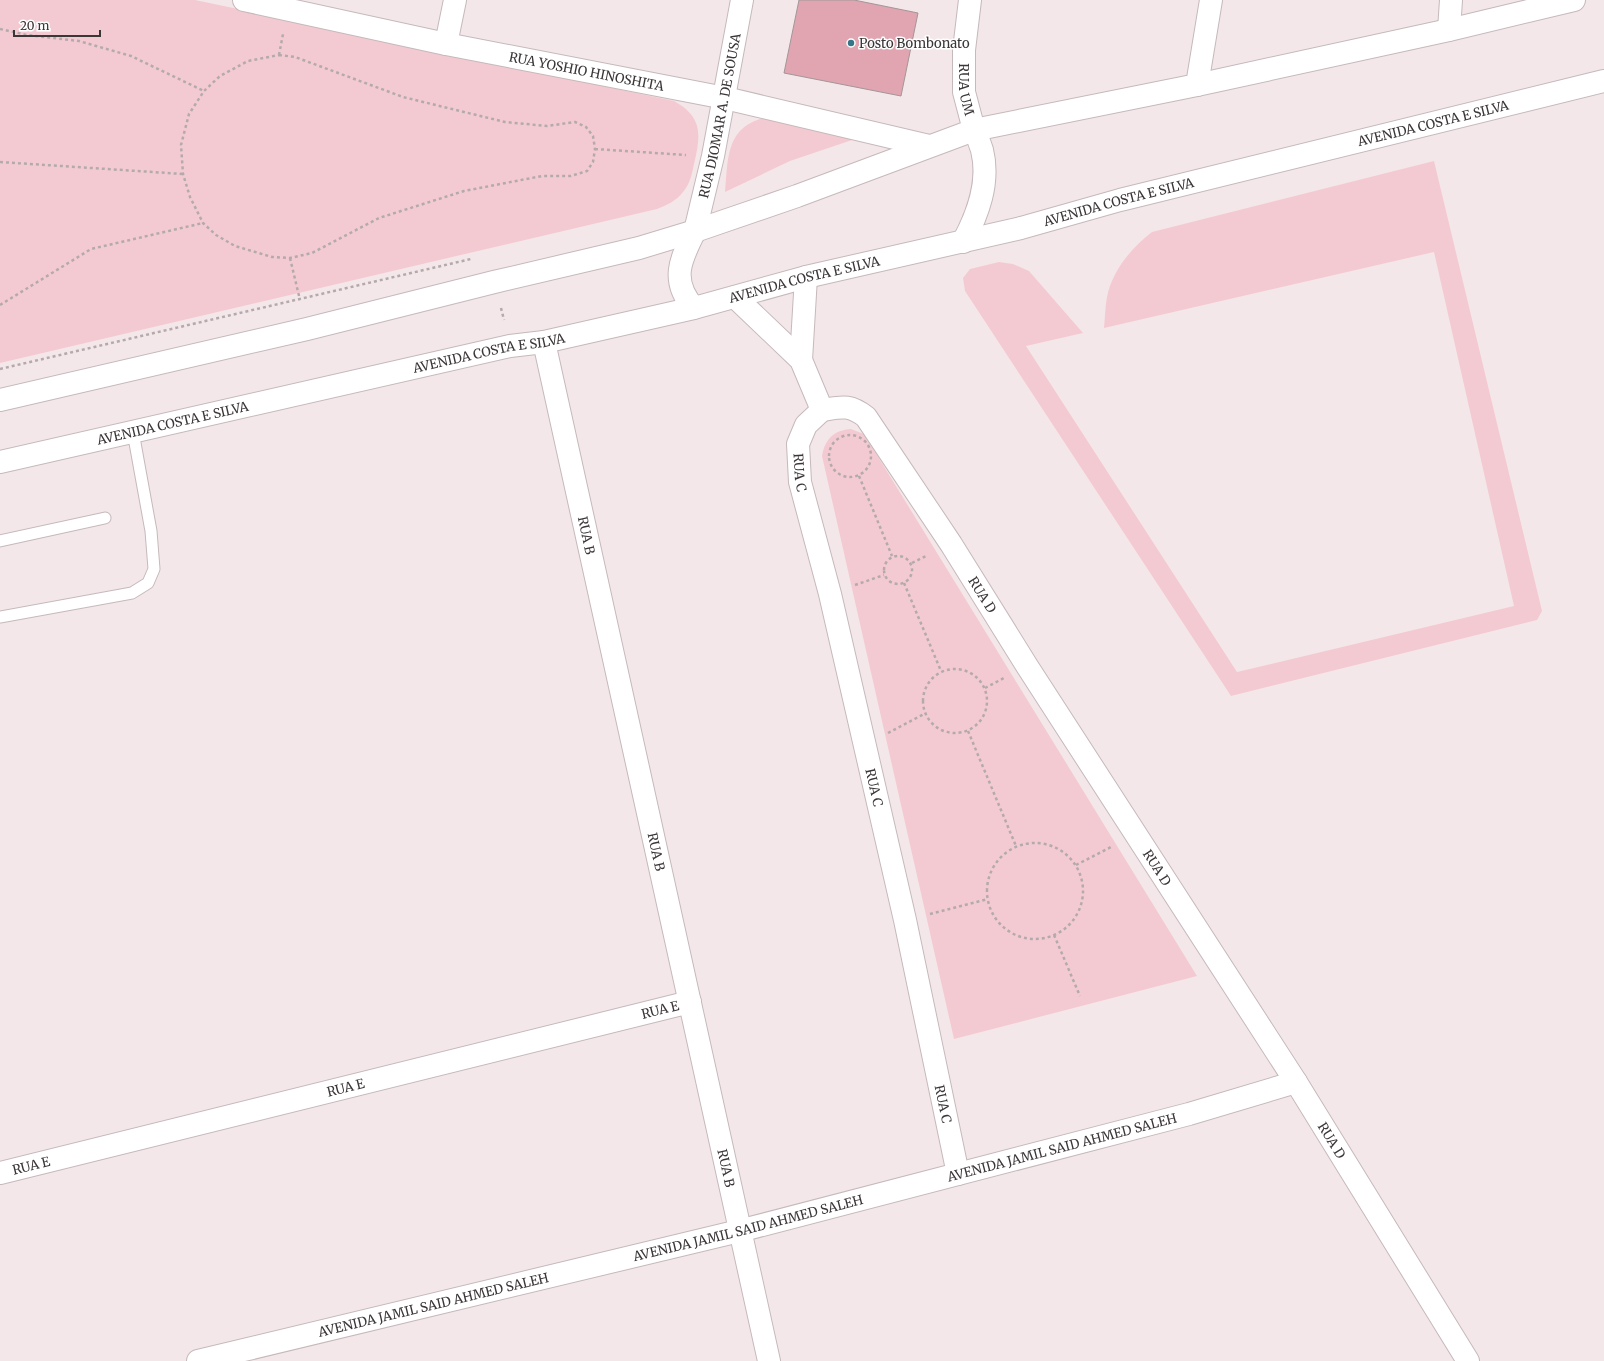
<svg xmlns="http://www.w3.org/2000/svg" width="1604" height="1361" font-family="Merriweather,serif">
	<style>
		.green { fill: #f4cad2 }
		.building { fill: #e0a5b0; stroke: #a29698 }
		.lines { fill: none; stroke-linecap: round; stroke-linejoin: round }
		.service-casing { stroke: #c5b9bb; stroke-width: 13 }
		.minor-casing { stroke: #c5b9bb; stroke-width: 24 }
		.secondary-casing { stroke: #c5b9bb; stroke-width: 24 }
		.path { stroke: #b4aaac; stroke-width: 2.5; stroke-dasharray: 3 3; stroke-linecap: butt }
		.service { stroke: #fff; stroke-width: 11 }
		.minor { stroke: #fff; stroke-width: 22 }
		.secondary { stroke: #fff; stroke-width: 22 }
		.poi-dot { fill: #367589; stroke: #fff; stroke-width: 1.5 }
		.labels { text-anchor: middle; stroke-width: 3; stroke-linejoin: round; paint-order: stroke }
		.poi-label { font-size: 13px; fill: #3b3637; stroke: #fff; text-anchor: start }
		.street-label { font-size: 13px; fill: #3b3637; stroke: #fff }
	</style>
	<rect width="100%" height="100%" fill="#f4e7e9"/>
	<!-- green -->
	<path class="green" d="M0 0H195L674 101C703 117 701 135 694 164 692 174 690 184 683 192 676 201 667 205 657 209L0 363Z
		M760 119H772L858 138 790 161 725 192C728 162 725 130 760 119Z
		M1434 161 1542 611 1537 620 1231 696 965 291 963 278 970 269 999 262 1013 264 1029 271 1083 333 1026 346 1237 672 1514 606 1434 252 1104 328C1105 318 1105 307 1107 297 1112 271 1132 247 1152 232Z
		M851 429 864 434 1197 976 954 1039 822 456C825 439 834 430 851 429Z"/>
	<!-- building -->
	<path class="building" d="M799 0H854L918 13 901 96 784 73Z"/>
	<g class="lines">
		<!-- service casing -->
		<g class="service-casing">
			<path id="service" d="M0 541 105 518
				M0 617 132 593 148 583 154 569 151 531 133 432"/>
		</g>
		<!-- minor casing -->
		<g class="minor-casing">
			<g id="minor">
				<path id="s1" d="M244 0 446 44 725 98 929 146"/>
				<path id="s2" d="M970 0 964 50V92L974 130"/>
				<path d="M1449 30 1451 0"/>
				<path d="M446 44 455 0"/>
				<path d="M1197 85 1211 0"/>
				<path id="s3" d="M695 231 713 156 742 0"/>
				<path d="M735 297 801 360 822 410"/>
				<path id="s4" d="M544 342 769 1361"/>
				<path d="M801 360 806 277"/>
				<path id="s5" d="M822 410C842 407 849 404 866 417L951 544 1027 666 1296 1082 1468 1361"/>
				<path id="s6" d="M822 410 806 425 798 444 800 482 830 594 905 920 958 1174"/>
				<path id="s7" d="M0 1173 690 1002"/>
				<path id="s8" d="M198 1361 739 1231 1189 1114 1296 1082"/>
			</g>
		</g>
		<!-- secondary casing -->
		<g class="secondary-casing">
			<g id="secondary">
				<path d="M963 242C978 214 990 182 982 150 980 143 977 136 974 130"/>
				<path d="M694 308C670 281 680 260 695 231"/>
				<path d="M0 400 307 329 494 282 639 248 695 231 797 196 974 130 1197 85 1449 30 1574 0"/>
				<path id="s9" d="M0 462 510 346 544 342 694 308 806 277 1021 228 1120 200 1604 81"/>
			</g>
		</g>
		<!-- path -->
		<path class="path" d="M0 29 27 35 79 41 131 56 204 91
			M279 55 295 57 403 97 505 122 547 126 575 122 586 127 593 136 595 149 593 162 587 171 571 176H542L464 191 379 218 312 253 290 258 272 257 235 246 216 235 203 223 190 197 183 174 181 145 189 114 204 91 220 76 248 61Z
			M279 55 283 34
			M595 149 686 155
			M0 162 183 174
			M290 258 300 300
			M0 305 91 249 203 223
			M501 308 504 320
			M0 369 471 259
			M829 456a21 21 0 1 1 42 0a21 21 0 1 1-42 0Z
			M859 476 892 556
			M884 570a14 14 0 1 1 28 0a14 14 0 1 1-28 0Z
			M912 563 928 555
			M904 583 941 671
			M855 585 884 575
			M923 701a32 32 0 1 1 64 0a32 32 0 1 1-64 0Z
			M985 688 1004 678
			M968 731 1016 846
			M888 733 924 714
			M987 891a48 48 0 1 1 96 0a48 48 0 1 1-96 0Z
			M1076 865 1113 846
			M930 914 988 899
			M1054 935 1080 996"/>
		<!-- service -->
		<use href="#service" class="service"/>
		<!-- minor -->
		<use href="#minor" class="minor"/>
		<!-- secondary -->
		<use href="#secondary" class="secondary"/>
	</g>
	<!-- markers -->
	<circle class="poi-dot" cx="851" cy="43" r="4"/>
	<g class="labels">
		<!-- poi labels -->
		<g class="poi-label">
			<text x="859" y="48">Posto Bombonato</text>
		</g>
		<!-- street labels -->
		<g class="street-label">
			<text dy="5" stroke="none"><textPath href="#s1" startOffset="350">RUA YOSHIO HINOSHITA</textPath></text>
			<text dy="5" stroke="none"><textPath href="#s2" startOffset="90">RUA UM</textPath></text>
			<text dy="5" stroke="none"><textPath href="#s3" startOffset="118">RUA DIOMAR A. DE SOUSA</textPath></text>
			<text dy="5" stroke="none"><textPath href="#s9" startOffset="1473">AVENIDA COSTA E SILVA</textPath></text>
			<text dy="5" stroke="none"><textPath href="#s9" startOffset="1149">AVENIDA COSTA E SILVA</textPath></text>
			<text dy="5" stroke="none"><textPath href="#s9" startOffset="825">AVENIDA COSTA E SILVA</textPath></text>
			<text dy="5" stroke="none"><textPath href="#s9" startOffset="501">AVENIDA COSTA E SILVA</textPath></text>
			<text dy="5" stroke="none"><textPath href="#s9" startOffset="177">AVENIDA COSTA E SILVA</textPath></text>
			<text dy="5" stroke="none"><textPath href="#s6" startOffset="71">RUA C</textPath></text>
			<text dy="5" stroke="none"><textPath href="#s4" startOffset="198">RUA B</textPath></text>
			<text dy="5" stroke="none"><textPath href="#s5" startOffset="259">RUA D</textPath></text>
			<text dy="5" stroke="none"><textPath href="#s6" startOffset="395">RUA C</textPath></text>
			<text dy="5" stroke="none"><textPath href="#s4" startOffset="522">RUA B</textPath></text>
			<text dy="5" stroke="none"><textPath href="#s5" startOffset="583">RUA D</textPath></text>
			<text dy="5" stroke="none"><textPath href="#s7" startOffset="680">RUA E</textPath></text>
			<text dy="5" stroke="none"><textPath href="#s7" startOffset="356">RUA E</textPath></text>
			<text dy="5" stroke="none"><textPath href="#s6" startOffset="719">RUA C</textPath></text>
			<text dy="5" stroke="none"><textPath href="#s5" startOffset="907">RUA D</textPath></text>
			<text dy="5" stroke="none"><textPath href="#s8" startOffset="890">AVENIDA JAMIL SAID AHMED SALEH</textPath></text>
			<text dy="5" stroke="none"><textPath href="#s7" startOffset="32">RUA E</textPath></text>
			<text dy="5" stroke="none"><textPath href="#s4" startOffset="846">RUA B</textPath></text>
			<text dy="5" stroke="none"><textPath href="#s8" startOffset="566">AVENIDA JAMIL SAID AHMED SALEH</textPath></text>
			<text dy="5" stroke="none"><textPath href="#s8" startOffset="242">AVENIDA JAMIL SAID AHMED SALEH</textPath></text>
		</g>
	</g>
	<!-- scale -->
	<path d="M14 30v6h86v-6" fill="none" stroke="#3b3637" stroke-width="2"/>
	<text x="20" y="30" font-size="12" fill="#3b3637" stroke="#ffffff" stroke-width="3" paint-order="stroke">20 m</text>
</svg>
